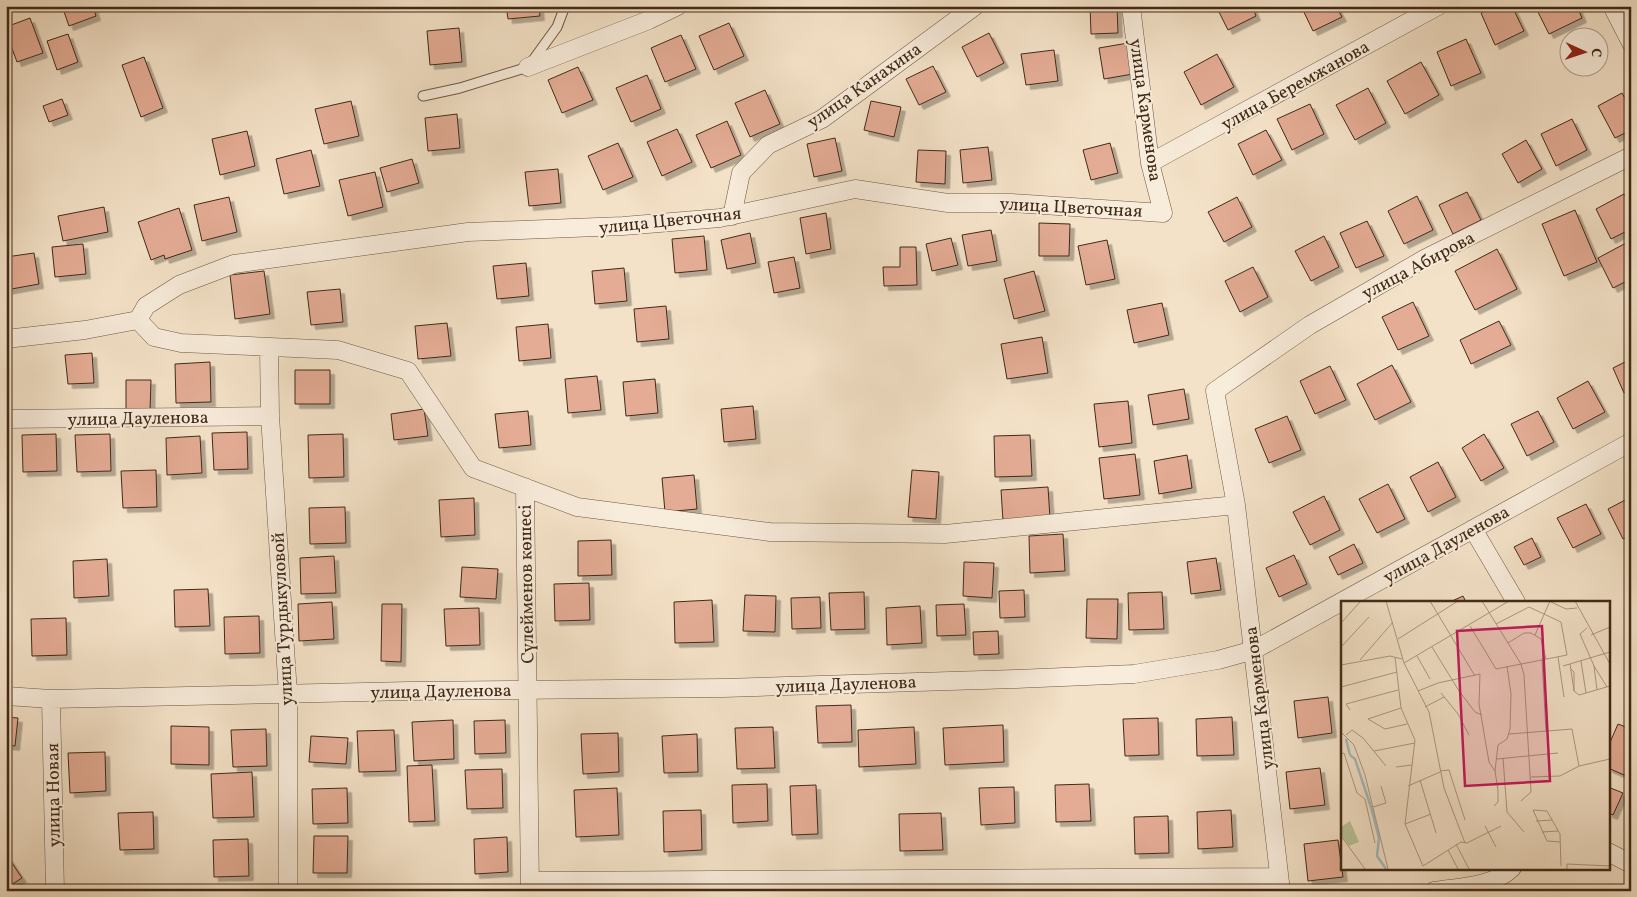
<svg xmlns="http://www.w3.org/2000/svg" width="1637" height="897" font-family="Vollkorn,serif">
	<style>
		.building { fill: #e4ac95; stroke: #402a16; filter: url(#shadow) }
		.lines { fill: none; stroke-linecap: round; stroke-linejoin: round }
		.lane-casing { stroke: #6d5842; stroke-width: 11 }
		.street-casing { stroke: #6d5842; stroke-width: 19 }
		.lane { stroke: #f8ecdb; stroke-width: 9 }
		.street { stroke: #f8ecdb; stroke-width: 18 }
		.labels { text-anchor: middle; stroke-width: 4; stroke-linejoin: round; paint-order: stroke }
		.street-label { font-size: 18px; fill: #402a16; stroke: #f8ecdb }
		.inset-river { fill: none; stroke: #a1bbc0; stroke-width: 2.5 }
		.inset-road { fill: none; stroke: #ac9881; stroke-width: 1 }
		.view { fill: #c2185b; fill-opacity: 0.15; stroke: #c2185b; stroke-width: 2.5 }
		.inset-edge { fill: none; stroke: #402a16; stroke-width: 2.5 }
	</style>
	<defs>
		<filter id="shadow"><feDropShadow dx="4.5" dy="4.5" stdDeviation="0" flood-color="#0004"/></filter>
	</defs>
	<rect width="100%" height="100%" fill="#f4e2c8"/>
	<filter id="stains"><feTurbulence type="fractalNoise" baseFrequency=".004" numOctaves="4"/><feColorMatrix values="0 0 0 0 .2 0 0 0 0 .09 0 0 0 0 .02 0 0 0 .5 -.17"/></filter>
	<radialGradient id="worn" r=".72"><stop offset=".6" stop-color="#630" stop-opacity="0"/><stop offset="1" stop-color="#630" stop-opacity=".3"/></radialGradient>
	<!-- building -->
	<path class="building" d="M62 6H93L96 16 69 26Z
		M506 6H539L540 16 508 19Z
		M637 6H654L639 12Z
		M1090 6H1117L1118 33 1091 34Z
		M1216 6H1252L1256 16 1228 30Z
		M1301 6H1336L1342 17 1313 31Z
		M1497 6H1512L1524 31 1495 45 1481 13Z
		M1535 6H1577L1582 18 1549 34Z
		M30 18 43 53 17 62 6 32V27Z
		M729 23 744 56 714 70 699 36Z
		M459 28 462 62 430 65 427 31Z
		M989 33 1004 63 977 77 962 47Z
		M68 34 78 62 57 70 47 41Z
		M681 35 696 69 665 82 651 48Z
		M1466 39 1481 73 1451 86 1437 52Z
		M1128 43 1133 74 1104 79 1099 48Z
		M1054 50 1058 81 1026 85 1021 54Z
		M1217 54 1234 87 1201 105 1184 72Z
		M144 57 163 108 141 117 122 65Z
		M1421 62 1439 95 1405 114 1387 81Z
		M933 66 946 92 919 105 906 79Z
		M578 67 593 100 562 113 548 80Z
		M647 75 661 109 631 122 616 88Z
		M1368 88 1386 123 1355 140 1336 105Z
		M765 90 780 124 750 137 735 103Z
		M1622 93 1631 109V130L1615 138 1598 106Z
		M62 99 68 115 49 122 43 106Z
		M351 101 359 136 324 144 315 109Z
		M871 101 901 107 894 137 864 130Z
		M1310 104 1324 134 1292 150 1277 119Z
		M457 114 460 148 428 151 425 118Z
		M1572 119 1587 150 1556 166 1541 134Z
		M727 121 741 155 711 168 696 135Z
		M677 129 692 162 662 176 647 142Z
		M1266 130 1282 160 1253 175 1238 144Z
		M247 131 255 166 220 175 212 139Z
		M835 138 842 171 814 177 807 144Z
		M1526 140 1542 169 1518 183 1502 154Z
		M618 143 633 177 603 190 588 156Z
		M1110 143 1118 173 1091 180 1083 150Z
		M988 147 992 180 963 183 960 150Z
		M311 150 320 186 284 194 276 159Z
		M918 150 946 151 945 184 916 182Z
		M412 159 419 183 387 192 380 168Z
		M558 169 561 203 529 206 525 172Z
		M375 172 383 207 348 216 339 180Z
		M1467 192 1481 220 1453 234 1439 205Z
		M1624 194 1631 208V229L1611 239 1596 209Z
		M1417 196 1433 230 1404 244 1388 211Z
		M229 197 237 232 202 241 194 205Z
		M1237 197 1252 227 1224 242 1208 212Z
		M104 207 108 232 63 241 58 216Z
		M179 208 192 250 165 259 164 255 151 260 138 222Z
		M1575 210 1597 262 1564 276 1542 224Z
		M826 213 831 249 806 254 800 218Z
		M1367 221 1384 256 1356 268 1340 233Z
		M1039 223 1070 224 1069 256H1039Z
		M991 230 997 261 968 266 962 235Z
		M750 233 756 263 727 269 721 240Z
		M704 236 707 270 675 273 672 239Z
		M1324 236 1339 267 1311 281 1295 251Z
		M951 238 958 265 932 271 926 244Z
		M1107 240 1115 279 1086 285 1078 246Z
		M1626 243 1631 253V279L1613 288 1598 258Z
		M83 244 86 274 55 277 52 247Z
		M900 247H916L917 285 884 286 883 267H900Z
		M1497 249 1517 289 1475 310 1455 271Z
		M34 253 39 284 6 290V257Z
		M794 257 800 288 774 293 768 262Z
		M526 263 529 296 497 299 493 266Z
		M1253 267 1268 297 1240 312 1225 281Z
		M624 268 627 301 595 304 592 271Z
		M264 271 270 314 235 319 230 275Z
		M1034 271 1045 311 1014 319 1004 279Z
		M340 289 343 322 311 325 307 292Z
		M1413 302 1429 336 1398 350 1382 317Z
		M1162 303 1169 335 1134 343 1127 310Z
		M666 306 669 339 637 342 634 309Z
		M1499 321 1511 345 1471 364 1460 340Z
		M447 323 451 356 418 359 415 326Z
		M548 324 551 358 519 361 516 327Z
		M1042 337 1048 373 1007 379 1001 344Z
		M92 353 94 383 68 384 65 355Z
		M1631 359V390L1624 393 1613 368Z
		M210 362 211 402 176 403 175 364Z
		M1392 365 1411 402 1375 420 1357 384Z
		M1330 366 1346 400 1315 414 1300 381Z
		M295 370H330V404H295Z
		M597 376 601 410 568 413 565 379Z
		M655 379 658 413 626 416 623 382Z
		M126 380H151L150 411H126Z
		M1588 381 1605 412 1573 429 1557 398Z
		M1184 389 1189 419 1153 425 1148 395Z
		M1128 401 1132 443 1099 447 1094 404Z
		M753 406 756 439 724 442 721 409Z
		M424 409 428 436 394 440 391 414Z
		M528 411 531 445 499 448 495 414Z
		M1538 411 1554 442 1527 456 1511 424Z
		M1287 416 1301 450 1269 463 1255 429Z
		M247 432 248 469 214 470 212 433Z
		M56 434 57 471 23 472 22 435Z
		M110 434 111 471 77 472 75 435Z
		M343 434 344 477 309 478 308 435Z
		M1484 434 1504 468 1481 481 1462 448Z
		M1030 435 1032 476 995 477 994 436Z
		M200 436 202 473 167 475 166 438Z
		M1135 454 1140 495 1104 499 1099 458Z
		M1187 455 1192 488 1159 494 1154 461Z
		M1438 462 1456 497 1428 512 1410 477Z
		M156 470 157 507 123 508 121 471Z
		M912 470 939 472 936 519 908 517Z
		M694 475 697 509 665 512 662 478Z
		M1388 484 1405 519 1377 533 1359 499Z
		M1048 487 1050 518 1003 521 1001 490Z
		M1324 496 1340 530 1310 545 1293 512Z
		M1631 497V535L1623 539 1608 509Z
		M474 498 475 535 441 537 439 500Z
		M1586 504 1601 534 1573 548 1557 518Z
		M345 507 346 543 310 544 309 508Z
		M1063 534 1065 571 1030 573 1029 536Z
		M1532 538 1541 557 1524 565 1514 547Z
		M611 540 612 575 578 576V541Z
		M1354 544 1363 563 1338 575 1329 557Z
		M1294 555 1307 584 1279 597 1266 568Z
		M334 556 336 593 301 594 300 558Z
		M1216 558 1221 590 1191 594 1187 562Z
		M107 559 109 596 74 598 73 561Z
		M964 562 994 563 992 598 963 596Z
		M462 567 498 569 496 599 460 597Z
		M589 583 590 620 555 621 554 584Z
		M208 589 210 626 175 627 174 590Z
		M1024 590 1025 617 1000 618 999 591Z
		M864 592 865 629 831 630 829 593Z
		M1162 592 1164 629 1129 630 1128 593Z
		M745 595 776 596 775 632 743 631Z
		M1463 596 1466 602H1450Z
		M820 597 821 628 792 629 791 598Z
		M1087 599H1118L1117 639 1086 638Z
		M712 600 714 642 675 643 674 602Z
		M332 602 334 639 299 641 298 604Z
		M382 604H402L401 662 381 661Z
		M964 604 966 635 937 636 936 605Z
		M920 606 922 643 887 645 886 608Z
		M479 608 480 645 446 646 444 609Z
		M259 616 260 653 225 654 224 617Z
		M66 618 67 655 32 656 31 619Z
		M998 631 999 654 974 655 973 632Z
		M1328 697 1332 733 1298 738 1294 701Z
		M851 705 852 742 818 743 816 706Z
		M6 717 18 718 15 746 6 745Z
		M1232 717 1234 755 1197 756 1196 719Z
		M1158 718 1159 755 1125 756 1123 719Z
		M453 720 454 759 414 761 412 722Z
		M505 720 506 753 475 754 474 721Z
		M1618 724 1631 729V778L1608 768V747Z
		M1003 725 1004 762 945 765 943 728Z
		M171 726 209 727V765L171 764Z
		M773 727 775 768 737 769 735 728Z
		M914 727 916 764 859 767 858 730Z
		M266 729 267 766 233 767 231 730Z
		M394 730 396 771 359 772 357 731Z
		M618 733 619 772 583 774 581 734Z
		M697 734 698 772 664 773 662 736Z
		M311 736 348 738 346 764 309 762Z
		M105 752 106 791 70 793 68 753Z
		M432 765 435 821 409 822 407 766Z
		M1320 768 1325 805 1290 809 1286 772Z
		M502 769 503 808 467 809 465 770Z
		M252 772 254 817 213 818 211 774Z
		M767 784 768 821 733 823 732 785Z
		M1089 784 1091 821 1056 822 1055 785Z
		M816 785 818 834 792 835 790 786Z
		M1014 787 1015 823 981 825 979 788Z
		M1608 787 1623 793 1613 815 1608 813Z
		M347 788 348 823 313 824 312 789Z
		M617 788 619 835 576 837 574 790Z
		M701 810 702 850 664 852 663 811Z
		M1231 810 1233 847 1198 849 1197 812Z
		M153 812 154 849 120 850 118 813Z
		M941 813 943 850 900 851 899 814Z
		M1168 816 1169 853 1135 854 1134 817Z
		M314 836H348L347 873H313Z
		M507 837 508 872 475 874 474 839Z
		M248 839 249 876 214 877 213 840Z
		M1338 840 1343 877 1308 881 1304 844Z
		M6 854 22 878 6 888Z
		M450 888V891H417V889Z"/>
	<g class="lines">
		<!-- lane casing -->
		<g class="lane-casing">
			<path id="lane" d="M423 96 460 88 528 67 557 27 565 6"/>
		</g>
		<!-- street casing -->
		<g class="street-casing">
			<path id="street" d="M1131 6 1150 163 1163 213 1012 203H948L855 189 720 218 623 226 468 232 234 264 179 285 146 306 138 320 154 337 181 343 338 350 408 371 473 468 577 507 770 532 945 534 1236 505
				M1612 6 1631 43
				M528 67 649 20 678 6
				M1150 163 1438 6
				M732 216 741 173 768 145 822 119 975 6
				M6 339 85 330 138 320
				M269 348 270 416 288 694V891
				M6 419 270 416
				M525 487 530 891
				M1473 529 1516 602
				M6 696 51 699 409 691 724 688 1015 679 1134 674 1218 660 1254 650 1631 442
				M51 699 55 891
				M1608 852 1631 864
				M530 881 1279 877
				M1281 891 1236 505 1215 391 1310 325 1426 258 1631 156
				M1434 891C1459 887 1493 887 1512 868"/>
		</g>
		<!-- lane -->
		<use href="#lane" class="lane"/>
		<!-- street -->
		<use href="#street" class="street"/>
	</g>
	<g class="labels">
		<!-- street labels -->
		<g class="street-label">
			<text transform="translate(864 85) rotate(-35)" y="6">улица Канахина</text>
			<text transform="translate(1295 85) rotate(-29)" y="6">улица Беремжанова</text>
			<text transform="translate(1146 110) rotate(82)" y="6">улица Карменова</text>
			<text transform="translate(1071 207) rotate(3)" y="6">улица Цветочная</text>
			<text transform="translate(670 220) rotate(-6)" y="6">улица Цветочная</text>
			<text transform="translate(1418 265) rotate(-28)" y="6">улица Абирова</text>
			<text transform="translate(138 418) rotate(-1)" y="6">улица Дауленова</text>
			<text transform="translate(1446 544) rotate(-29)" y="6">улица Дауленова</text>
			<text transform="translate(526 584) rotate(-91)" y="6">Сүлейменов көшесі</text>
			<text transform="translate(282 619) rotate(-93)" y="6">улица Турдыкуловой</text>
			<text transform="translate(846 684) rotate(-2)" y="6">улица Дауленова</text>
			<text transform="translate(441 691) rotate(-1)" y="6">улица Дауленова</text>
			<text transform="translate(1259 698) rotate(-97)" y="6">улица Карменова</text>
			<text transform="translate(53 795) rotate(-91)" y="6">улица Новая</text>
		</g>
	</g>
	<!-- overview -->
	<g transform="translate(1341 601)">
		<rect width="269" height="269" fill="#f4e2c8"/>
		<path d="M9 220 18 241 8 245 0 234V226Z" fill="#b8c499"/>
		<path class="inset-river" d="M5 138 9 154M9 154 14 158 30 206 38 237 36 255 45 268"/>
		<path class="inset-road" d="M45 0 63 62 88 111 103 187 124 242M89 0 134 75M141 0 180 63 183 74 190 191 180 200M234 0 269 63M210 1 225 8 236 7M0 22 20 0M129 25 155 68 226 54 220 21 188 6 155 23M246 27 239 33 253 65M194 34 209 0M250 34 269 26M57 38 117 0M167 42 183 32H190L200 38 205 58M0 46 28 16M91 46 118 90 134 111 141 114M76 55 89 78M54 56 60 107 74 139 64 223 82 265 120 241 126 242 160 225M217 56 223 96M19 59 52 21M201 59 205 130M240 60 245 92M63 62 168 0M229 63 233 90V71L230 68M0 64 49 55 61 58M222 65 269 51M0 86 56 71M256 89 253 65 266 86M77 90 97 82 139 73 138 103 148 161 154 170 157 144 166 138 169 128 170 93 166 65M233 90 238 94 269 85M100 92 117 113 128 134M84 106 103 96M60 107 27 118 44 128 66 123M9 109 5 103 57 89M0 131 13 144 24 174 47 268M168 133 231 128 238 165M5 134 11 129 22 137 45 165M33 150 74 142M0 153 3 152 16 192 24 198 34 242M162 157 166 211 183 231M156 158 217 152M55 166 71 164M99 170 108 169 124 219M190 176 219 175 238 165 269 158M79 179 95 232M67 185 99 171M153 205 157 201V189L154 170M32 206 45 202 40 185M195 220 211 219M64 223 90 213M144 225 155 246M201 231 217 230M0 235 24 268M219 241 206 240 192 209 206 210 219 233 220 265M115 243 128 268M107 249 117 268M226 268V263L269 265"/>
		<path class="view" d="M201 25 209 180 124 185 116 30Z"/>
		<rect width="269" height="269" class="inset-edge"/>
	</g>
	<!-- margin -->
	<rect width="1637" height="897" fill="none" stroke="#f4e2c8" stroke-width="25"/>
	<rect x="8" y="8" width="1622" height="882" fill="none" stroke="#402a16" stroke-width="2.5"/>
	<rect x="12" y="12" width="1612" height="872" fill="none" stroke="#402a16"/>
	<!-- north arrow -->
	<g transform="translate(1584 52) rotate(93)"><circle r="24" fill="#f8ecdb" stroke="#ae9e8c"/>
	<path d="M0-4L9 19L0 12L-9 19Z" fill="#8f2418"/>
	<text y="-8" font-size="14" font-weight="bold" text-anchor="middle" fill="#402a16">С</text>
	</g>
	<rect width="100%" height="100%" filter="url(#stains)"/>
	<rect width="100%" height="100%" fill="url(#worn)"/>
</svg>
